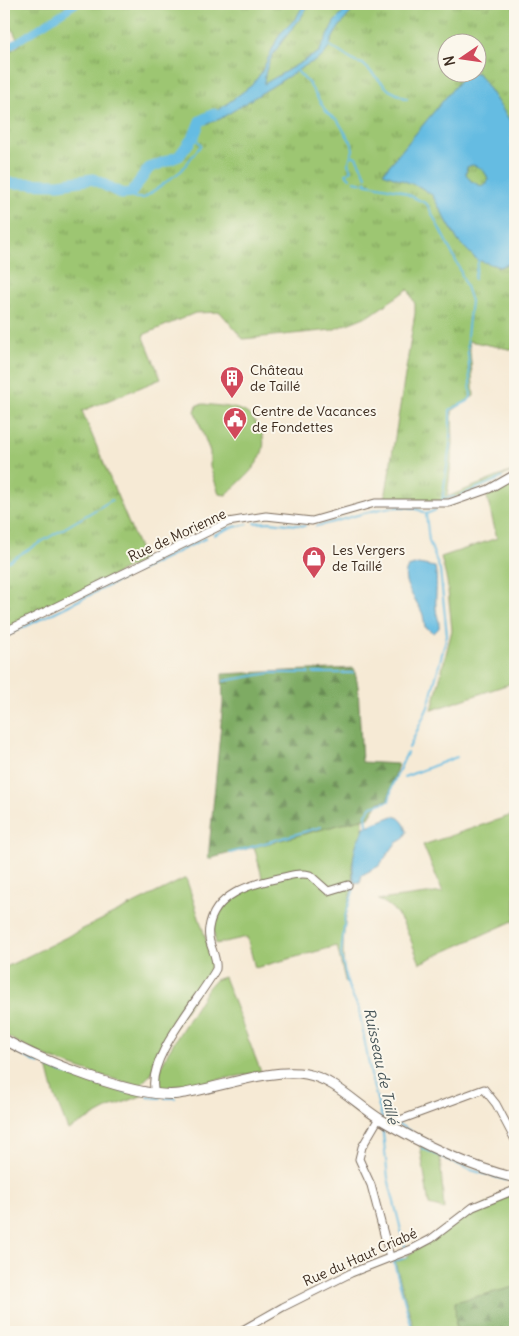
<svg xmlns="http://www.w3.org/2000/svg" width="519" height="1336" font-family="Delius,sans-serif">
	<style>
		.grass { fill: #9dc672; stroke: #6c7848 }
		.forest { fill: url(#forest-firs); stroke: #5c6a41 }
		.park { fill: url(#park-tufts); stroke: #6c7848; fill-rule: evenodd }
		.water { fill: #65bce2; stroke: #507380; fill-rule: evenodd }
		.lines { fill: none; stroke-linecap: round; stroke-linejoin: round }
		.stream { stroke: #65bce2; stroke-width: 2 }
		.canal { stroke: #65bce2; stroke-width: 7 }
		.river { stroke: #65bce2; stroke-width: 11 }
		.minor-casing { stroke: #7c6d5e; stroke-width: 9 }
		.tertiary-casing { stroke: #7c6d5e; stroke-width: 11 }
		.minor { stroke: #fff; stroke-width: 7 }
		.tertiary { stroke: #fff; stroke-width: 9 }
		.labels { text-anchor: middle; stroke-width: 4; stroke-linejoin: round; paint-order: stroke }
		.poi-label { font-size: 14px; fill: #3b2a1e; stroke: #fbf7ec; text-anchor: start }
		.street-label { font-size: 14px; fill: #3b2a1e; stroke: #fbf7ec }
		.water-label { font-size: 15px; font-style: italic; fill: #485659; stroke: #fbf7ec }
	</style>
	<defs>
		<pattern id="forest-firs" width="22" height="20" patternUnits="userSpaceOnUse" patternTransform="scale(1.25)"><rect width="22" height="20" fill="#7eab64"/><path d="M5 1l3.5 6h-7zM16 11l3.5 6h-7z" fill="#688b52"/></pattern>
		<pattern id="park-tufts" width="24" height="20" patternUnits="userSpaceOnUse" patternTransform="scale(1.25)"><rect width="24" height="20" fill="#9dc672"/><path d="M3 7l-1-3M5 7V3M7 7l1-3M15 17l-1-3M17 17v-4M19 17l1-3" fill="none" stroke="#81a15d"/></pattern>
	</defs>
	<rect width="100%" height="100%" fill="#fbf7ec"/>
	<filter id="ink" filterUnits="userSpaceOnUse"><feTurbulence type="fractalNoise" baseFrequency=".02" numOctaves="2"/><feDisplacementMap in="SourceGraphic" scale="10" xChannelSelector="R" yChannelSelector="G"/><feConvolveMatrix kernelMatrix="1 2 1 2 8 2 1 2 1" color-interpolation-filters="sRGB"/></filter>
	<filter id="wash" filterUnits="userSpaceOnUse"><feTurbulence type="fractalNoise" baseFrequency=".0096" numOctaves="4" result="noise"/><feDisplacementMap in="SourceGraphic" scale="20" xChannelSelector="R" yChannelSelector="G"/><feGaussianBlur stdDeviation="1.12" result="paint"/><feColorMatrix in="noise" values="0 0 0 0 0 0 0 0 0 0 0 0 0 0 0 0 0 1.4 0 .05"/><feComposite in="paint" operator="in"/></filter>
	<g filter="url(#wash)">
		<rect width="100%" height="100%" fill="#f6ead5"/>
		<!-- grass -->
		<path class="grass" d="M204 404C216 406 234 406 245 412 251 415 254 421 258 426 277 454 244 477 226 495L219 494 210 467V452L195 412 197 405Z
			M515 485V682L432 710 452 630 447 581 441 557 497 538 486 493Z
			M515 814V926L513 921 420 963C410 941 403 908 378 900L443 892 423 845Z
			M363 818V834L357 844 352 865 353 883H348V887H352C344 923 340 947 346 984L337 946 255 968 247 937 216 944C206 902 231 897 263 881L254 846Z
			M186 878 205 936 213 966 211 971 161 1049 151 1074 139 1086C93 1073 44 1061 4 1034V968Z
			M224 977 261 1072 161 1090 157 1077 168 1052 208 988 215 980Z
			M47 1066 144 1095 109 1108 68 1130 54 1094Z
			M420 1145 440 1156 444 1209 429 1205Z
			M515 1193V1287L456 1302V1332H415L395 1262 407 1258 408 1255 485 1205Z"/>
		<!-- forest -->
		<path class="forest" d="M354 668 358 686 362 762 398 764 388 800 379 802 369 817 208 859 223 702 222 674Z
			M515 1287V1332H456L455 1302Z"/>
		<!-- park -->
		<path class="park" d="M4 4H515L514 350 469 341 474 396 452 411 453 445 447 497 515 470 484 486 443 501 385 499 415 313V304L408 289 372 314 332 330 243 339 220 312 195 313 143 335 161 379 82 411 144 560 4 629V55L20 45 5 14ZM446 42H476V72H446Z"/>
		<!-- water -->
		<path class="water" d="M304 4H309C296 31 265 51 264 84L319 52 334 22 352 4H358C351 13 342 22 336 32 326 49 330 56 308 64L220 119 206 124 200 119 220 109 252 85 261 73 279 35 296 18Z
			M466 73H478L515 128V261L500 267 477 260 458 241 432 195 420 187 383 173ZM472 165C480 166 486 172 488 179L487 183 481 186 471 181 466 174 467 167Z
			M418 564 435 567C438 581 435 594 436 608 436 615 440 620 439 628L434 633 425 627C424 623 424 619 423 615 419 602 398 582 408 567Z
			M393 816C400 816 406 825 407 832L403 839 396 843 379 866 362 875 360 882 355 883C351 870 353 854 357 842 359 836 363 834 364 827Z"/>
		<g class="lines">
			<!-- stream -->
			<path class="stream" d="M329 45 355 62 363 64 389 90 407 99
				M512 52 515 59
				M297 71 309 84 327 113 338 121 352 144 353 150 348 164 351 170 346 174 350 178
				M351 155 356 157 366 176
				M354 181 368 184
				M366 181 368 184 399 190 427 204 459 267 471 301 467 336 471 397 468 401 450 410V445L442 502
				M131 193 135 198H144L181 171 201 145 194 136
				M474 279 479 259
				M461 495 502 478
				M443 498 455 497
				M255 523 270 522 305 526
				M316 526C345 522 398 495 425 513
				M214 535 230 528 248 524
				M4 564 112 500
				M4 637 206 538
				M313 673H353
				M224 681 270 673H309
				M409 748 428 707 447 635 440 570 429 541 426 514 436 510
				M404 777 457 757
				M367 825 366 814 372 806 389 801 393 783 407 753
				M230 853 321 827
				M354 888 345 917 341 955 348 986 359 1010 372 1081 382 1118
				M4 1045 39 1064
				M49 1068 101 1085
				M120 1090 126 1092
				M147 1097 160 1098
				M165 1098H175
				M398 1124 410 1131
				M382 1125 388 1178 406 1250
				M422 1148 471 1170 506 1180
				M408 1257 395 1261 394 1263 413 1332"/>
			<!-- canal -->
			<path class="canal" d="M4 50 76 4"/>
			<!-- river -->
			<path class="river" d="M4 183 59 184 93 179 122 194 131 193 149 168 179 156 194 136 200 121 214 114"/>
		</g>
	</g>
	<g filter="url(#ink)">
		<g class="lines">
			<!-- minor casing -->
			<g class="minor-casing">
				<path id="minor" d="M4 632 228 522 266 516 312 521 375 503H449L489 489 515 474
					M155 1093C144 1060 200 999 216 969 218 955 206 943 209 928 214 894 251 884 279 878 289 876 300 872 310 875L328 891 348 885
					M379 1118 362 1147 359 1159 371 1185 390 1257
					M389 1124 484 1089 496 1104 515 1140
					M239 1332 283 1307 351 1273 412 1249 431 1239 473 1207 515 1190"/>
			</g>
			<!-- tertiary casing -->
			<g class="tertiary-casing">
				<path id="tertiary" d="M4 1039C39 1061 139 1099 179 1094 216 1089 272 1067 306 1074 334 1079 356 1104 380 1119 423 1145 467 1166 515 1178"/>
			</g>
			<!-- minor -->
			<use href="#minor" class="minor"/>
			<!-- tertiary -->
			<use href="#tertiary" class="tertiary"/>
		</g>
	</g>
	<!-- icons -->
	<defs>
		<g id="building-pin" transform="scale(1.25)"><path d="M0 17L-7.5 6A9.5 9.5 0 1 1 7.5 6Z" fill="#d1495b" stroke="#fbf7ec"/><path d="M-4-6H4V6H1V3H-1V6H-4ZM-2.5-4.3h1.7v1.8h-1.7ZM.8-4.3h1.7v1.8H.8ZM-2.5-1h1.7V.8h-1.7ZM.8-1h1.7V.8H.8Z" fill="#fff"/></g>
		<g id="civic-pin" transform="scale(1.25)"><path d="M0 17L-7.5 6A9.5 9.5 0 1 1 7.5 6Z" fill="#d1495b" stroke="#fbf7ec"/><path d="M-.6-6.5H3V-4.5H.6V-3L4-1V1h2V6H-6V1h2V-1L-.6-3ZM-1.2 2.5V6h2.4V2.5Z" fill="#fff"/></g>
		<g id="shop-pin" transform="scale(1.25)"><path d="M0 17L-7.5 6A9.5 9.5 0 1 1 7.5 6Z" fill="#d1495b" stroke="#fbf7ec"/><path d="M-5-2.5h2.3a2.7 3.5 0 0 1 5.4 0H5L5.5 6h-11ZM-1.5-2.5h3a1.5 2.3 0 0 0-3 0Z" fill="#fff"/></g>
	</defs>
	<g fill-rule="evenodd">
		<use href="#building-pin" x="232" y="378"/>
		<use href="#civic-pin" x="235" y="419"/>
		<use href="#shop-pin" x="314" y="558"/>
	</g>
	<g class="labels">
		<!-- poi labels -->
		<g class="poi-label">
			<text x="250" y="375">Château<tspan x="250" dy="16">de Taillé</tspan></text>
			<text x="252" y="416">Centre de Vacances<tspan x="252" dy="16">de Fondettes</tspan></text>
			<text x="332" y="555">Les Vergers<tspan x="332" dy="16">de Taillé</tspan></text>
		</g>
		<!-- street labels -->
		<g class="street-label">
			<text transform="translate(177 535) rotate(-25)" y="5">Rue de Morienne</text>
			<text transform="translate(360 1257) rotate(-24)" y="5">Rue du Haut Criabé</text>
		</g>
		<!-- water labels -->
		<g class="water-label">
			<text transform="translate(381 1066) rotate(78)" y="5">Ruisseau de Taillé</text>
		</g>
	</g>
	<!-- margin -->
	<rect width="519" height="1336" fill="none" stroke="#fbf7ec" stroke-width="20"/>
	<!-- north arrow -->
	<g transform="translate(462 58) rotate(257)"><circle r="24" fill="#fbf7ec" stroke="#aea59a"/>
	<path d="M0-4L9 19L0 12L-9 19Z" fill="#d1495b"/>
	<text y="-8" font-size="14" font-weight="bold" text-anchor="middle" fill="#3b2a1e">N</text>
	</g>
</svg>
